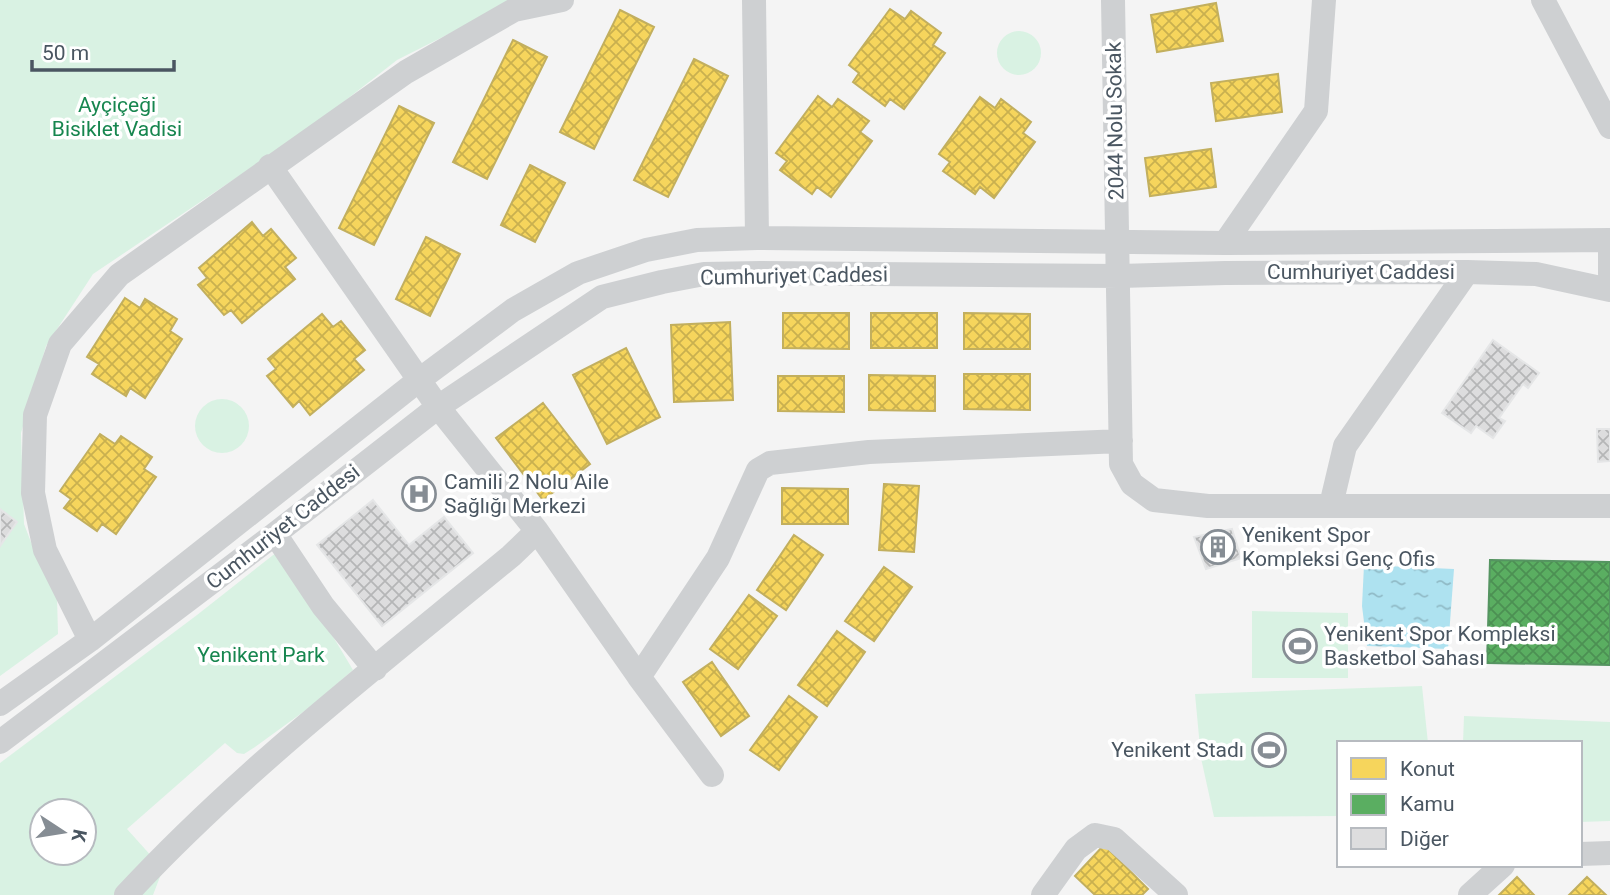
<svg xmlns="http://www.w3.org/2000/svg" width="1610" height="895" font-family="Roboto,sans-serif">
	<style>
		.park { fill: #d9f2e3; fill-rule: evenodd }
		.water { fill: url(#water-ripples) }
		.homes { fill: url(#homes-cross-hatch); stroke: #c2af5e; stroke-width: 2 }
		.public { fill: url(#public-cross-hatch); stroke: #559461; stroke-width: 2 }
		.building { fill: url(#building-cross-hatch); stroke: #e5e6e7; stroke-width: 2 }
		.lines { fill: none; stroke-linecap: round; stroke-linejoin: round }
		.minor { stroke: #ced0d2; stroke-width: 24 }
		.labels { text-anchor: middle; stroke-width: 7; stroke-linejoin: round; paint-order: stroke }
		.park-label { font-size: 21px; fill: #17864f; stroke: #fff }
		.street-label { font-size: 21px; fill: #4a5661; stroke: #fff }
		.poi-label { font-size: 21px; fill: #4a5661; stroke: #fff; text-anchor: start }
	</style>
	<defs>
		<pattern id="water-ripples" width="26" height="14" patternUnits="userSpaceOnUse" patternTransform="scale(1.75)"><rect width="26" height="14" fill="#aee2f0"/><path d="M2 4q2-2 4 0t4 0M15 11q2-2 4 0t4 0" fill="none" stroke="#90bac6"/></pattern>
		<pattern id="homes-cross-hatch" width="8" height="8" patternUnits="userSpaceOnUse" patternTransform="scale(1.75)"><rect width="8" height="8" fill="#f6d55c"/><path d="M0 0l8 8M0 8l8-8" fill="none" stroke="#c9b04f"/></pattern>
		<pattern id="public-cross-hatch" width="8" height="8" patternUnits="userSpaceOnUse" patternTransform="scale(1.75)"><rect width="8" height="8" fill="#5aae61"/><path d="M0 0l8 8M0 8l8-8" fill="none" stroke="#4c9053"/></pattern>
		<pattern id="building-cross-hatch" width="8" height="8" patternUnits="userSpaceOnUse" patternTransform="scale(1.75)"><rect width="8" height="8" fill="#ddddde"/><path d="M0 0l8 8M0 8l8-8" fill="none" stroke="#b5b6b7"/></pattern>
	</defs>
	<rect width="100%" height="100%" fill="#f4f4f4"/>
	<!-- park -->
	<path class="park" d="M0 0H516L397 60 309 129 93 274 46 346 21 433 24 524 39 563 57 597 58 634 0 676Z
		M997 53a22 22 0 1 1 44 0a22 22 0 1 1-44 0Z
		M195 426a27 27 0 1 1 54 0a27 27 0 1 1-54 0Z
		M277 552 310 598 353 670 310 707 255 747 244 754 237 753 225 743 127 829 163 869 153 895H0V763L197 615ZM42 811H84V853H42Z
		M1252 611 1348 613V678H1252Z
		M1422 686 1428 743H1339V816L1214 817 1201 758 1195 694Z
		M1464 716 1610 722V821L1580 822V743H1463Z"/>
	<!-- water -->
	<path class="water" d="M1364 565 1454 569 1448 649 1367 646 1362 606Z"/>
	<!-- homes -->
	<path class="homes" d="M1216 3 1223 41 1157 52 1151 15Z
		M890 9 905 19 911 11 941 33 933 45 945 53 904 109 890 99 885 106 853 82 859 73 849 65Z
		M620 10 654 27 594 149 560 132Z
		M513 40 547 57 487 179 453 162Z
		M694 59 728 76 668 197 634 180Z
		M1278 74 1282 112 1216 121 1211 83Z
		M818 96 832 107 838 99 869 121 860 132 872 141 831 197 817 187 812 194 780 170 787 161 776 153Z
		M980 97 995 108 1001 99 1031 122 1023 133 1035 142 994 198 980 187 975 194 943 171 950 162 939 154Z
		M399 106 434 123 374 245 339 228Z
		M1211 149 1216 187 1150 196 1145 158Z
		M530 165 565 183 535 242 501 225Z
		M252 222 263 236 271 229 296 258 285 267 295 279 242 323 231 310 224 315 198 285 207 278 199 268Z
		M426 237 460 254 430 316 396 299Z
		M125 298 140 308 145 299 177 319 170 331 182 339 145 398 130 388 126 396 92 374 99 364 87 357Z
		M783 313H849V349L783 348Z
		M871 313H937V348H871Z
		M964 313 1030 314V349H964Z
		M322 314 333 327 341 321 365 350 354 359 364 370 310 415 299 401 293 407 267 376 276 369 268 359Z
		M730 322 733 400 674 402 671 325Z
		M626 348 660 417 607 444 573 375Z
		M964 374H1030V410L964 409Z
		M869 375 935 376V411L869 410Z
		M778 376H844V412L778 411Z
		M543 403 590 464 543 500 496 438Z
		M100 434 115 444 121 436 152 457 144 469 156 477 116 534 102 524 97 531 64 508 71 499 60 491Z
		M884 484 919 486 914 552 879 550Z
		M782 488 848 489V524H782Z
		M794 535 823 555 786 610 757 590Z
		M884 567 912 587 874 641 845 621Z
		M749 595 777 616 738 669 710 649Z
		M837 631 865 652 827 706 798 685Z
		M712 662 749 716 721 736 683 682Z
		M789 696 817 717 779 770 750 750Z
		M1104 845 1148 889 1142 895H1095L1075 876Z
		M1517 877 1534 895H1499Z
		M1587 877 1606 895H1569Z"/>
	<!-- public -->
	<path class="public" d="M1490 560 1610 562V665L1487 663Z"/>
	<!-- building -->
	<path class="building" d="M1493 340 1539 373 1528 388 1523 384 1499 418 1505 421 1493 438 1476 426 1471 433 1442 413Z
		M1597 429H1610V461L1598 462Z
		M373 500 409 545 444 517 473 553 382 626 317 545Z
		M0 509 17 522 0 546Z
		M1232 529 1241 558 1206 569 1194 537Z"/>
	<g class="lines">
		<!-- minor -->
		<path class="minor" d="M754 0 757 238
			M1113 0 1121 464 1132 484 1154 500 1208 506H1610
			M1543 0 1610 127
			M1225 243 1316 111 1324 0
			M1610 253V274
			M1331 505 1345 446 1467 272
			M537 531 639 677 712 775
			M275 534 323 606 375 669
			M90 640 45 550 33 493 35 415 60 344 119 275 406 72 514 10 562 0
			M639 677 718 558 758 470 770 463 869 452 1121 441
			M0 704 90 640 419 380 513 310 578 273 646 250 697 240 757 238 1225 243 1610 240
			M0 742 275 534 438 407 602 297 662 282 704 274 761 273 1120 276 1225 273 1467 272 1536 274 1610 290
			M1580 854 1610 853
			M126 895C242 770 379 665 511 556L537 531 438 407 270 166
			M1043 895 1076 849 1095 835 1114 839 1176 895
			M1470 895 1503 865"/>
	</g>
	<!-- icons -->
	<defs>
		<g id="hospital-ring" transform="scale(1.75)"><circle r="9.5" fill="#fff" stroke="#868d94" stroke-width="1.5"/><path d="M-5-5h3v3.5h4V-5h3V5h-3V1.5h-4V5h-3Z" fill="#868d94"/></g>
		<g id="building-ring" transform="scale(1.75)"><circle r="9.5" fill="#fff" stroke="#868d94" stroke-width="1.5"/><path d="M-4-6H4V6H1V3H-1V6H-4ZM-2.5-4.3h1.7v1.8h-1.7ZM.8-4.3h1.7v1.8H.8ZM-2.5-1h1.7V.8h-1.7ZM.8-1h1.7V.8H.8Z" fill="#868d94"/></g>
		<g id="stadium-ring" transform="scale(1.75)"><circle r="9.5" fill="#fff" stroke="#868d94" stroke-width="1.5"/><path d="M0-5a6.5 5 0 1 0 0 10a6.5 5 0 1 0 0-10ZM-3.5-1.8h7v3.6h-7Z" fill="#868d94"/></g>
	</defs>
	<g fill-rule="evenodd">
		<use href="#hospital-ring" x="419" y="494"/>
		<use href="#building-ring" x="1218" y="547"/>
		<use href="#stadium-ring" x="1300" y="646"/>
		<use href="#stadium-ring" x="1269" y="750"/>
	</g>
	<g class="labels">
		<!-- park labels -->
		<g class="park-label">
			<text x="117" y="112">Ayçiçeği<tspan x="117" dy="24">Bisiklet Vadisi</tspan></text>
			<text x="261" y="662">Yenikent Park</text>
		</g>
		<!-- street labels -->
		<g class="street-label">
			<text transform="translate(1115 121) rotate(-91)" y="7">2044 Nolu Sokak</text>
			<text x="1361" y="279">Cumhuriyet Caddesi</text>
			<text transform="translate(794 276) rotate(-1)" y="7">Cumhuriyet Caddesi</text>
			<text transform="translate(283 527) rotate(-38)" y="7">Cumhuriyet Caddesi</text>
		</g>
		<!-- poi labels -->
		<g class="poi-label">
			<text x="444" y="489">Camili 2 Nolu Aile<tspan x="444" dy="24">Sağlığı Merkezi</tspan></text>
			<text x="1242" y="542">Yenikent Spor<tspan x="1242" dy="24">Kompleksi Genç Ofis</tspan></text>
			<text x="1324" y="641">Yenikent Spor Kompleksi<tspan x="1324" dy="24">Basketbol Sahası</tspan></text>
			<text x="1244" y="757" text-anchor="end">Yenikent Stadı</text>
		</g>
	</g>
	<!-- legend -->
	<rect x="1337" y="741" width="245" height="126" fill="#ffffff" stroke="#b7bbc0" stroke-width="2"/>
	<rect x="1351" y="758" width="35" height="21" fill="#f6d55c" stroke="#b7bbc0" stroke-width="2"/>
	<text x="1400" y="776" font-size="21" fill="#4a5661">Konut</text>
	<rect x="1351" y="794" width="35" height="21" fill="#5aae61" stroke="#b7bbc0" stroke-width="2"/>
	<text x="1400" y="811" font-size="21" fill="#4a5661">Kamu</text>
	<rect x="1351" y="828" width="35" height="21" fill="#ddddde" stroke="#b7bbc0" stroke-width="2"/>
	<text x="1400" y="846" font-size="21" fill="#4a5661">Diğer</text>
	<!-- north arrow -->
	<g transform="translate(63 832) rotate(102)"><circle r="33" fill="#ffffff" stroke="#b7bbc0" stroke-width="2"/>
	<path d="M0-5L12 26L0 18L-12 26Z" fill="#868d94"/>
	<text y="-10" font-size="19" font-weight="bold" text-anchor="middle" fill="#4a5661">K</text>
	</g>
	<!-- scale -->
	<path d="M32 60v10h142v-10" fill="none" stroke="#4a5661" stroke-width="3.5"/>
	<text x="42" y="60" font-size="21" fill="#4a5661" stroke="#ffffff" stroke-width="5" paint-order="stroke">50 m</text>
</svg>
